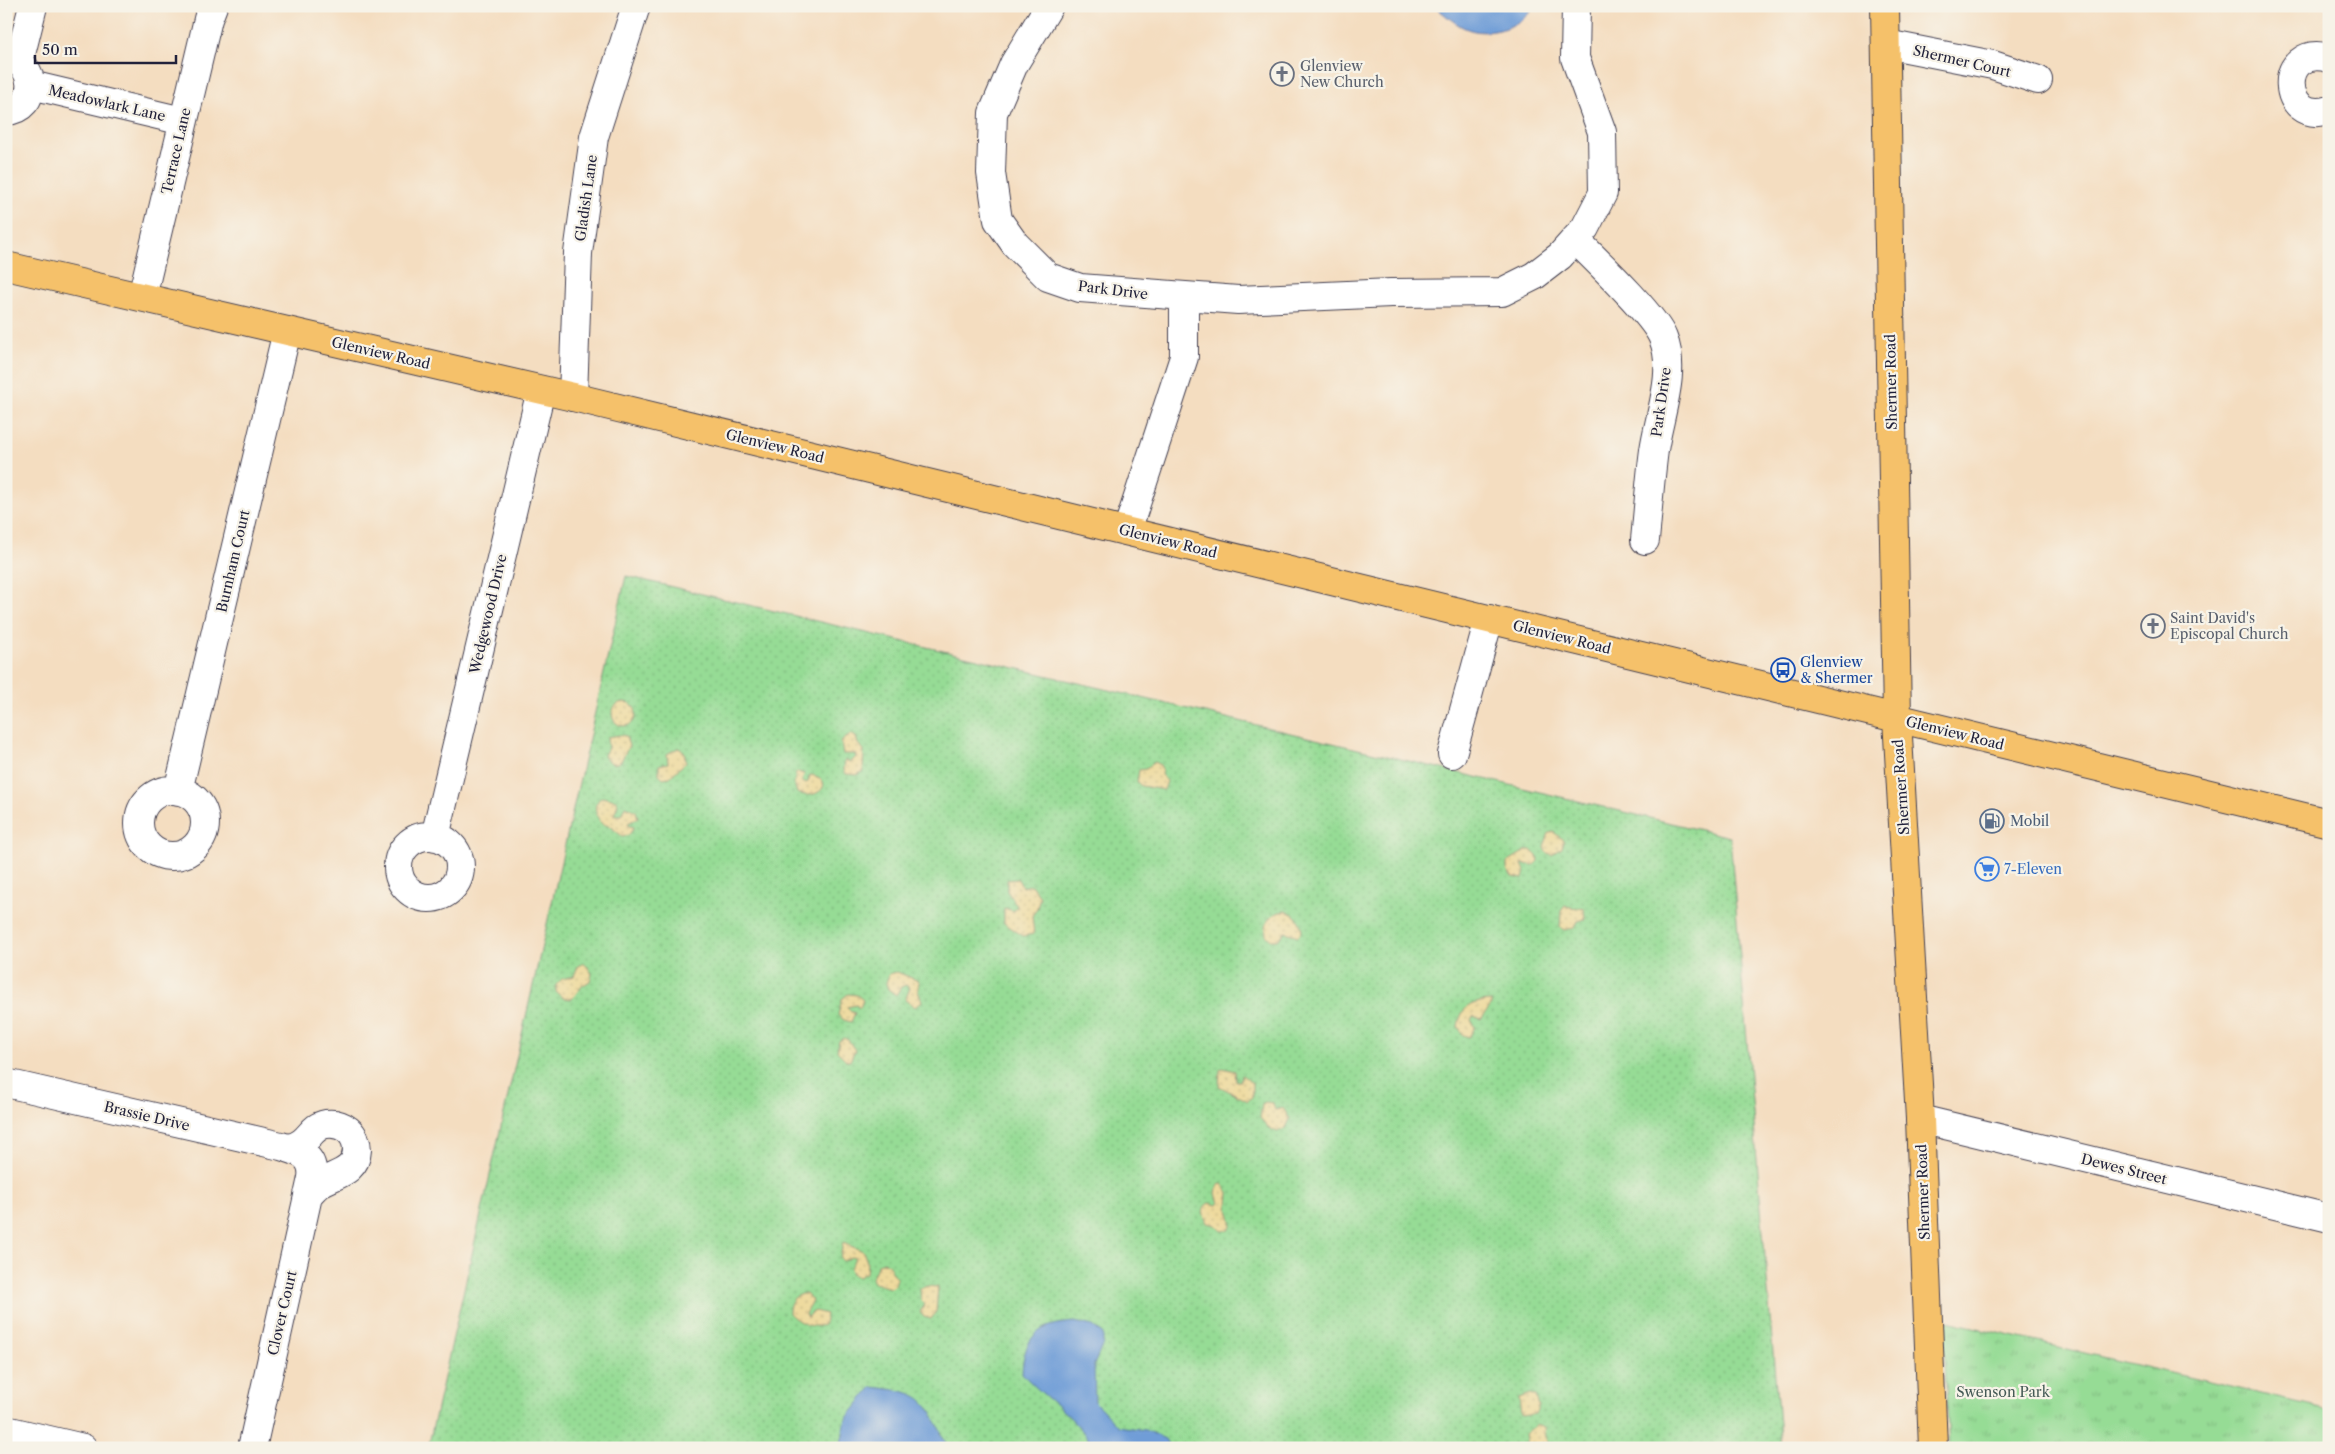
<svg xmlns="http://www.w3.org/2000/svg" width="2335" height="1454" font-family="'Libre Caslon Text',serif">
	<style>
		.grass { fill: url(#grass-dots); stroke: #5c7f68 }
		.sand { fill: url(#sand-dots); stroke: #887e6c }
		.park { fill: url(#park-tufts); stroke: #5c7f68 }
		.water { fill: #6f9dd7; stroke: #486089 }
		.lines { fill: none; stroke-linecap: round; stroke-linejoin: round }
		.minor-casing { stroke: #423e4f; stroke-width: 30 }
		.major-casing { stroke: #423e4f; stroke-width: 30 }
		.minor { stroke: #fff; stroke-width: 28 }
		.major { stroke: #f5c16b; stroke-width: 28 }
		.labels { text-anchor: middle; stroke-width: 4.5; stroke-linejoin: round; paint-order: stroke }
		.street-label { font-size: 14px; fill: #22223b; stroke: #f7f3e8 }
		.worship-label { font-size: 14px; fill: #5b616d; stroke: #f7f3e8; text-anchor: start }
		.transit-label { font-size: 14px; fill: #164399; stroke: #f7f3e8; text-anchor: start }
		.service-label { font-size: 14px; fill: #4e5e75; stroke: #f7f3e8; text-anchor: start }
		.shop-label { font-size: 14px; fill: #366cbe; stroke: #f7f3e8; text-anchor: start }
		.park-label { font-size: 14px; fill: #455a56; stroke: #f7f3e8 }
	</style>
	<defs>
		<pattern id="grass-dots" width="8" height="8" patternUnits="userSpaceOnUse" patternTransform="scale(1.25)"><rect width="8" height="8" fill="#96dc95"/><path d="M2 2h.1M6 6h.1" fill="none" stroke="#81bc81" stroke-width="1.8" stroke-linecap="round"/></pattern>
		<pattern id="sand-dots" width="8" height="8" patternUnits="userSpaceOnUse" patternTransform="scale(1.25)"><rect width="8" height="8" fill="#eeda9e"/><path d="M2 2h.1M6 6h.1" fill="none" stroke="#ccbb89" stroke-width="1.8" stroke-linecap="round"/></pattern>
		<pattern id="park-tufts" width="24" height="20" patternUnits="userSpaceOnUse" patternTransform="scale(1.25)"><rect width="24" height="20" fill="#96dc95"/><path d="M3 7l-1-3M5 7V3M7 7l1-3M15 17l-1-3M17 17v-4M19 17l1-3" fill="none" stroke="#81bc81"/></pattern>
	</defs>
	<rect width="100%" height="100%" fill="#f7f3e8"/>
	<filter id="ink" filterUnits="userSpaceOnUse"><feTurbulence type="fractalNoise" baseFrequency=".02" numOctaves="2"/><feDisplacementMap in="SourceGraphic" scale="10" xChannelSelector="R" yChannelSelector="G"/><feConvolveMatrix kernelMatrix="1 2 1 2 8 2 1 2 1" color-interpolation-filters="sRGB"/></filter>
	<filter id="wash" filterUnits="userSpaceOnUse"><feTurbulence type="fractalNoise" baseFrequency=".0096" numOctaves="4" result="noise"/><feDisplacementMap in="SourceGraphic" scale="20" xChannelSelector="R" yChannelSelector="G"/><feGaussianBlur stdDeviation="1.12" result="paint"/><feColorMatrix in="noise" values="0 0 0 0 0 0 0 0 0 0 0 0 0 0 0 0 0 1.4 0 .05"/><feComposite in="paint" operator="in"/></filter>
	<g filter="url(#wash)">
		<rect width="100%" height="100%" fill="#f4ddc0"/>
		<!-- grass -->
		<path class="grass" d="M626 576 1730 837 1781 1448H428Z"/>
		<!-- sand -->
		<path class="sand" d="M612 714a12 12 0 1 1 24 0a12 12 0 1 1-24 0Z
			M851 734 856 737 858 744 864 750 863 771 857 775 846 774 844 770 845 760 851 762 856 757 855 754H843L841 742Z
			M620 735 626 736 629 746 621 761C614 767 607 762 604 755L608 748 607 737Z
			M678 748 684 751 686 762 670 777 663 778 659 774V765L668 763 667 754Z
			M1154 762 1160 765 1162 769 1161 775 1167 781 1164 790 1141 786 1137 782 1139 770 1146 769Z
			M798 772 804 774 802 782 805 783 808 782 810 775C836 778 821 802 797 793L794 783 796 773Z
			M602 797 616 800 618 804 614 815H621L625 806 636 811 638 818 628 823 629 826 634 827 629 835 622 836 611 827 601 823C595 813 592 804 602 797Z
			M1554 832 1564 841 1562 848 1552 855 1546 852 1544 846 1549 833Z
			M1527 850H1531L1537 856 1538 861 1534 865 1522 864 1525 871 1523 879 1512 877 1507 869V862Z
			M1018 879 1022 887 1031 885 1040 897 1037 908 1032 916 1034 934 1023 936 1004 923V908L1014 911 1017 906 1007 891V880Z
			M1565 906 1584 909 1585 919 1578 921 1575 928 1564 930 1560 927 1561 911Z
			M1285 911C1296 914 1300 920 1302 931L1298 936 1285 932 1278 940H1271L1266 935C1264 921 1271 913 1285 911Z
			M583 963 588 967 592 974 590 981 582 986 572 999 563 998 556 992V985L562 979 574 976 578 966Z
			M897 972 919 981 918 991 922 1001 915 1007 905 1000 910 988 906 985 901 987 896 995 888 989 886 983 889 974Z
			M848 994 857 995 863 1000 860 1008 856 1005 847 1007 850 1011 855 1013 851 1022 844 1020 838 1015 842 999Z
			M1491 1001V1006L1481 1019 1473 1016 1471 1020 1475 1027 1469 1037 1463 1035 1458 1026C1462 1006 1471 1002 1491 1001Z
			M844 1038 848 1040 855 1050 850 1061H847L837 1051 839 1041Z
			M1222 1068 1235 1071 1236 1081H1240L1242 1075 1252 1083V1097L1248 1101 1219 1086 1220 1070Z
			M1265 1102 1273 1103 1275 1110 1283 1108 1290 1119 1286 1128 1277 1132 1268 1127 1260 1118 1262 1105Z
			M1222 1184 1229 1192C1229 1198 1227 1207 1229 1213 1231 1222 1235 1229 1222 1231L1216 1225 1207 1223C1204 1215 1200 1208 1209 1203L1217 1205 1219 1203 1216 1193 1218 1185Z
			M843 1243 863 1251 867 1262 866 1273 858 1277 852 1274 850 1268 855 1258 851 1257 843 1261 840 1258Z
			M884 1262 890 1265 892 1273 897 1278 895 1285 890 1288 874 1283 872 1278 878 1264Z
			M927 1286 938 1287 936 1312 931 1319 924 1317 920 1312 925 1304 921 1300 920 1289Z
			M801 1294H806L812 1300 805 1314 807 1317 815 1311 826 1314 824 1325C812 1329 797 1322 789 1313 789 1303 792 1298 801 1294Z
			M1530 1394 1536 1396 1539 1407 1535 1414 1521 1416 1519 1398Z
			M1536 1425 1544 1428 1545 1437 1551 1448 1527 1445 1525 1434Z"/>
		<!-- park -->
		<path class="park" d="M1943 1320 2329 1410V1448H1949Z"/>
		<!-- water -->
		<path class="water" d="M1435 6H1535C1520 29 1483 40 1459 25 1451 20 1442 13 1435 6Z
			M1075 1322 1093 1326 1103 1334V1344L1094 1365 1095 1402 1118 1426 1145 1430 1165 1439 1170 1448H1093C1078 1416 1044 1399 1022 1373 1024 1336 1038 1324 1075 1322Z
			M872 1387C930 1393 925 1398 948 1448H840L846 1419Z"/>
	</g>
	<g filter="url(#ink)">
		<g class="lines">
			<!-- minor casing -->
			<g class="minor-casing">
				<path id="minor" d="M1049 6 1014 64 993 113 991 173 998 220 1015 244 1048 277 1080 288 1238 300 1391 293 1502 292 1534 276 1560 256 1585 228 1603 193 1602 132 1575 58 1576 6
					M1886 44 1993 65 2038 80
					M6 58C38 61 39 109 6 111
					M2329 58C2276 43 2280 126 2329 110
					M19 62 33 6
					M31 85 183 121
					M1575 239C1595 259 1654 315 1663 338 1677 372 1659 415 1654 450 1650 480 1648 510 1645 540
					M142 297 208 19 213 6
					M573 397 578 253 594 137 636 6
					M1127 531 1184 357V297
					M1452 754 1489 619
					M139 823a33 33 0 1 1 66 0a33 33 0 1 1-66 0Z
					M178 791 287 331
					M398 867a31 31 0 1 1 62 0a31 31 0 1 1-62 0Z
					M435 837 541 390
					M6 1083 281 1146C299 1151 315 1156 312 1178L252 1448
					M1920 1119 2329 1218
					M289 1148C311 1143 309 1127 326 1124 334 1123 342 1125 348 1130 354 1135 357 1143 357 1150 356 1173 334 1174 319 1184 315 1187 312 1191 308 1195
					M6 1430 83 1448"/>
			</g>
			<!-- major casing -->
			<g class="major-casing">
				<path id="major" d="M1885 6 1897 719 1920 1119 1933 1448
					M6 266 573 397 2329 823"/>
			</g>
			<!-- minor -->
			<use href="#minor" class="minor"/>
			<!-- major -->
			<use href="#major" class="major"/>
		</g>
	</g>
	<!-- icons -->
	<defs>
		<g id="church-ring" transform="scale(1.25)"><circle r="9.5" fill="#f7f3e8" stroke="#6b7280" stroke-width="1.5"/><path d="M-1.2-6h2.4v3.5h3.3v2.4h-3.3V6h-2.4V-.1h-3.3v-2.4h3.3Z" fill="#6b7280"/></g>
		<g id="bus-ring" transform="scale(1.25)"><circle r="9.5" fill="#f7f3e8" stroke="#1a4fb4" stroke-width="1.5"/><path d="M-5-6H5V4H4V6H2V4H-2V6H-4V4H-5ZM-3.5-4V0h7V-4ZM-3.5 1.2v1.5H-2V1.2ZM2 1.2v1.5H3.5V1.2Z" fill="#1a4fb4"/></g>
		<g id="fuel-ring" transform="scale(1.25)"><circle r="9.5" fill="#f7f3e8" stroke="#5c6f8a" stroke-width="1.5"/><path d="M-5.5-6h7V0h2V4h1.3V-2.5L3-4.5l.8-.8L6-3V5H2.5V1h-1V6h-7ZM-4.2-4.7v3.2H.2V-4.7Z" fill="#5c6f8a"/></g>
		<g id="supermarket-ring" transform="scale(1.25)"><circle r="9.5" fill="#f7f3e8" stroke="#3f7fe0" stroke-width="1.5"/><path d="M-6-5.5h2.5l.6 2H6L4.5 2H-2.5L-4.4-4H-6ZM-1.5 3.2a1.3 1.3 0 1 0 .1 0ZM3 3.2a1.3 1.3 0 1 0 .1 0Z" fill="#3f7fe0"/></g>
	</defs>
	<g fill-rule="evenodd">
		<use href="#church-ring" x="1282" y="74"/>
		<use href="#church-ring" x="2153" y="626"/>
		<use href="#bus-ring" x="1783" y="670"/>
		<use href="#fuel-ring" x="1992" y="821"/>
		<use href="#supermarket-ring" x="1987" y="869"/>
	</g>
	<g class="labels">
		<!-- street labels -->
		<g class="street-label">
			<text transform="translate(1962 61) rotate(13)" y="5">Shermer Court</text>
			<text transform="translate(107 103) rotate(13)" y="5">Meadowlark Lane</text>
			<text transform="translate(176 151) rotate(-77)" y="5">Terrace Lane</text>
			<text transform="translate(586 198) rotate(-82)" y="5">Gladish Lane</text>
			<text transform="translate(1113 290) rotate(7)" y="5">Park Drive</text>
			<text transform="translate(381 353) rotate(13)" y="5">Glenview Road</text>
			<text transform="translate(1891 382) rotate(-91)" y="5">Shermer Road</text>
			<text transform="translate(1661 402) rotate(-82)" y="5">Park Drive</text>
			<text transform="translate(775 446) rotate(14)" y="5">Glenview Road</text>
			<text transform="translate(1168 541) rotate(14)" y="5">Glenview Road</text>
			<text transform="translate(233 561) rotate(-77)" y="5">Burnham Court</text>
			<text transform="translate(488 614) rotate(-77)" y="5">Wedgewood Drive</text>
			<text transform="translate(1562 637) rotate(14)" y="5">Glenview Road</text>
			<text transform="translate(1955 733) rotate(14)" y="5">Glenview Road</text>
			<text transform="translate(1901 787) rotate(-94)" y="5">Shermer Road</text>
			<text transform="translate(147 1116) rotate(13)" y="5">Brassie Drive</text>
			<text transform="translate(2124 1169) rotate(14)" y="5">Dewes Street</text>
			<text transform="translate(1923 1192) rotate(-92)" y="5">Shermer Road</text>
			<text transform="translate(282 1313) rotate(-77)" y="5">Clover Court</text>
		</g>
		<!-- worship labels -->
		<g class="worship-label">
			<text x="1300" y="71">Glenview<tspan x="1300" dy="16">New Church</tspan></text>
			<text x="2170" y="623">Saint David's<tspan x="2170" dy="16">Episcopal Church</tspan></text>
		</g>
		<!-- transit labels -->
		<g class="transit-label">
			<text x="1800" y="667">Glenview<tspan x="1800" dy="16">&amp; Shermer</tspan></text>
		</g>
		<!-- service labels -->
		<g class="service-label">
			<text x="2010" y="826">Mobil</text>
		</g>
		<!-- shop labels -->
		<g class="shop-label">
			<text x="2004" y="874">7-Eleven</text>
		</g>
		<!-- park labels -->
		<g class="park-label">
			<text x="2003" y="1397">Swenson Park</text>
		</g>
	</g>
	<!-- margin -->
	<rect width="2335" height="1454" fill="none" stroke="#f7f3e8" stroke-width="25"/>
	<!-- scale -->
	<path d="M35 55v8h141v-8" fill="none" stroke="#22223b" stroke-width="2.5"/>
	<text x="42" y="55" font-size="15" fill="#22223b" stroke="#f7f3e8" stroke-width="4" paint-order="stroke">50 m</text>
</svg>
